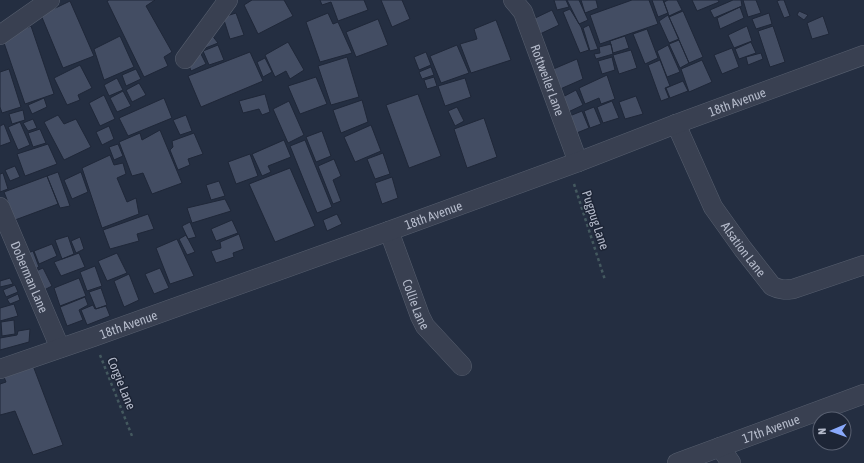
<svg xmlns="http://www.w3.org/2000/svg" width="864" height="463" font-family="'Asap Condensed',sans-serif">
	<style>
		.building { fill: #434d63; stroke: #1f2738 }
		.lines { fill: none; stroke-linecap: round; stroke-linejoin: round }
		.minor-casing { stroke: #565e6e; stroke-width: 20 }
		.path { stroke: #44595f; stroke-width: 2.5; stroke-dasharray: 3 3; stroke-linecap: butt }
		.minor { stroke: #394051; stroke-width: 19 }
		.labels { text-anchor: middle; stroke-width: 3; stroke-linejoin: round; paint-order: stroke }
		.street-label { font-size: 13px; fill: #b5bbcb; stroke: #1d2536 }
	</style>
	<rect width="100%" height="100%" fill="#242e41"/>
	<!-- building -->
	<path class="building" d="M109 0H155L146 6 172 52 164 57 168 66 144 77 107 1Z
		M252 0H284L293 16 258 34 244 5Z
		M320 0H364L368 10 338 21 331 2 322 5Z
		M381 0H402L410 19 392 27Z
		M554 0H566L569 7 557 10Z
		M567 0H579L588 20 579 24Z
		M581 0H596L598 8 585 13Z
		M632 0H649L658 24 600 44 590 15Z
		M652 0H663L668 13 658 17Z
		M668 0H677L682 10 669 16 664 2Z
		M692 0H718L719 2 697 11Z
		M733 0H741L742 6 714 18 710 10Z
		M743 0H756L761 13 748 17Z
		M780 0H784L790 16 784 18 777 1Z
		M70 1 94 56 63 68 41 15Z
		M740 7 744 18 720 29 717 18Z
		M570 9 581 27 589 50 580 53 563 12Z
		M552 10 559 25 540 34 533 19Z
		M683 11 703 57 689 63 669 17Z
		M799 11 808 15 804 20 797 15Z
		M236 13 244 35 230 39 223 17Z
		M328 13 333 24 338 22 352 53 320 62 306 22Z
		M769 13 772 24 756 29 752 19Z
		M668 15 679 39 669 43 659 21Z
		M823 16 829 34 812 39 807 23Z
		M378 19 388 45 356 57 346 32Z
		M496 20 511 60 471 73 460 44 477 39 474 29Z
		M589 25 598 49 590 51 583 28Z
		M31 26 54 94 25 104 2 37Z
		M747 26 752 41 734 48 728 35Z
		M773 26 785 62 770 67 758 31Z
		M647 29 658 58 645 64 633 34Z
		M208 30 218 43 203 49Z
		M120 36 134 67 104 80 94 49Z
		M625 36 629 48 613 53 610 41Z
		M679 40 689 63 680 68 669 44Z
		M288 42 304 70 290 79 286 71 275 77 265 55Z
		M751 42 756 53 739 59 735 49Z
		M611 44 613 54 596 59 594 54 600 53 599 47Z
		M218 45 224 60 209 65 203 51Z
		M457 45 469 73 441 83 430 56Z
		M668 45 680 72 667 77 657 51Z
		M732 48 739 67 722 74 714 55Z
		M199 50 206 64 191 71 187 59Z
		M631 50 637 68 619 74 613 55Z
		M250 52 263 81 201 107 188 76Z
		M426 52 431 65 419 70 414 57Z
		M761 53 763 59 748 65 746 57Z
		M347 57 359 97 331 105 318 66Z
		M612 57 615 70 602 74 598 61Z
		M265 58 272 72 263 77 257 62Z
		M577 59 583 79 558 90 551 70Z
		M660 60 670 86 665 88 669 98 661 101 648 65Z
		M702 60 712 82 689 92 681 69Z
		M80 65 92 88 78 95 80 100 67 105 54 78Z
		M431 67 434 75 422 79 419 72Z
		M9 69 21 107 2 113 0 107V72Z
		M136 69 141 79 126 86 122 75Z
		M607 75 615 99 601 104 599 98 585 104 579 88Z
		M316 77 327 104 300 114 288 86Z
		M434 77 437 86 427 89 424 80Z
		M117 78 123 90 109 96 104 85Z
		M465 78 471 97 445 106 438 86Z
		M683 81 688 91 670 98 666 88Z
		M139 83 146 95 132 102 126 90Z
		M576 90 583 105 566 113 559 99Z
		M123 91 131 106 117 112 110 98Z
		M265 94 270 112 262 115 259 109 243 113 239 101Z
		M418 94 441 156 409 168 386 105Z
		M104 95 115 119 100 126 89 103Z
		M636 96 643 114 625 119 619 102Z
		M44 98 47 107 32 114 28 105Z
		M164 98 172 118 128 136 119 118Z
		M362 100 368 122 341 133 333 110Z
		M289 101 304 135 288 143 273 109Z
		M612 101 619 118 603 123 597 107Z
		M457 107 464 121 455 126 448 111Z
		M594 107 601 124 590 128 584 111Z
		M23 110 25 120 12 124 9 114Z
		M582 111 589 128 574 134 567 117Z
		M58 115 64 124 76 119 91 147 64 160 44 122Z
		M186 115 192 131 180 135 173 120Z
		M484 118 497 157 467 168 454 129Z
		M33 119 37 128 28 131 23 123Z
		M20 122 30 145 18 150 8 127Z
		M4 124 11 142 0 146V126Z
		M371 125 381 151 355 162 344 137Z
		M109 126 114 139 102 145 96 132Z
		M40 129 46 143 33 147 28 133Z
		M160 130 182 183 152 194 143 173 132 176 119 142 140 133 142 140Z
		M322 131 331 156 316 162 306 137Z
		M194 133 203 154 188 159 190 165 178 170 170 150 173 147 172 141Z
		M284 140 291 157 268 166 271 172 262 176 252 154Z
		M305 140 332 207 317 213 290 146Z
		M48 144 57 164 25 176 17 154Z
		M118 144 123 156 114 160 109 147Z
		M383 153 390 174 375 179 367 159Z
		M250 154 258 176 236 184 228 162Z
		M110 155 114 165 123 163 126 174 117 178 127 202 136 198 139 214 102 228 82 168Z
		M334 159 341 176 333 180 341 201 333 204 318 166Z
		M15 166 20 177 10 181 5 170Z
		M290 168 315 226 275 242 249 184Z
		M58 172 70 206 60 208 47 176Z
		M81 172 88 192 72 199 64 180Z
		M3 173 8 189 0 192V174Z
		M47 176 58 204 15 220 4 192Z
		M392 177 398 198 382 204 375 183Z
		M219 181 225 196 211 200 206 185Z
		M225 199 231 211 192 223 187 208Z
		M148 214 154 229 137 234 139 241 110 249 103 230Z
		M337 214 342 224 327 231 323 220Z
		M232 220 238 233 216 241 211 229Z
		M190 222 196 237 188 239 182 226Z
		M239 234 244 249 233 253 234 257 216 263 211 251 221 248 220 242Z
		M186 235 195 252 187 255 179 239Z
		M68 236 74 254 62 259 55 240Z
		M80 237 84 249 76 253 71 241Z
		M177 239 194 276 170 284 156 248Z
		M52 244 57 256 39 264 34 251Z
		M33 251 39 267 30 271 23 255Z
		M79 253 85 267 61 276 54 262Z
		M117 253 127 273 107 281 98 261Z
		M95 266 102 286 87 291 80 272Z
		M43 268 52 286 40 292 31 273Z
		M160 268 169 288 154 294 145 274Z
		M129 274 139 300 124 307 114 281Z
		M10 278 13 284 0 287V281Z
		M79 278 86 296 60 306 54 288Z
		M15 285 18 292 6 297 3 290Z
		M101 288 107 305 96 309 89 292Z
		M18 294 20 300 10 304 7 299Z
		M85 297 88 305 79 310 83 320 67 326 60 307Z
		M14 304 18 316 0 321V308Z
		M93 305 95 309 106 306 110 316 87 325 81 310Z
		M14 320 15 334 2 336 1 322Z
		M30 329 29 342 0 350V338L17 335 18 331Z
		M32 363 63 445 33 455 15 411 0 415V384L6 382 2 372Z"/>
	<g class="lines">
		<!-- minor casing -->
		<g class="minor-casing">
			<g id="minor">
				<path id="s1" d="M513 0 523 12 527 23 578 162"/>
				<path d="M0 35 50 0"/>
				<path d="M185 59 228 0"/>
				<path id="s2" d="M676 124 713 207 743 249 772 286C780 290 785 290 793 289L864 265"/>
				<path id="s3" d="M0 207 60 348"/>
				<path id="s4" d="M389 231 420 316 425 326 462 366"/>
				<path id="s5" d="M0 369 93 337 389 231 578 162 676 124 864 55"/>
				<path d="M720 447 731 463"/>
				<path id="s6" d="M677 463 864 394"/>
			</g>
		</g>
		<!-- path -->
		<path class="path" d="M574 184 605 280
			M100 355 132 436"/>
		<!-- minor -->
		<use href="#minor" class="minor"/>
	</g>
	<g class="labels">
		<!-- street labels -->
		<g class="street-label">
			<text dy="5" stroke="none"><textPath href="#s1" startOffset="88">Rottweiler Lane</textPath></text>
			<text dy="5" stroke="none"><textPath href="#s5" startOffset="784">18th Avenue</textPath></text>
			<text dy="5" stroke="none"><textPath href="#s5" startOffset="460">18th Avenue</textPath></text>
			<text transform="translate(596 220) rotate(72)" y="5">Pugpug Lane</text>
			<text dy="5" stroke="none"><textPath href="#s2" startOffset="143">Alsation Lane</textPath></text>
			<text dy="5" stroke="none"><textPath href="#s3" startOffset="76">Doberman Lane</textPath></text>
			<text dy="5" stroke="none"><textPath href="#s4" startOffset="78">Collie Lane</textPath></text>
			<text dy="5" stroke="none"><textPath href="#s5" startOffset="136">18th Avenue</textPath></text>
			<text transform="translate(122 383) rotate(68)" y="5">Corgie Lane</text>
			<text dy="5" stroke="none"><textPath href="#s6" startOffset="100">17th Avenue</textPath></text>
		</g>
	</g>
	<!-- north arrow -->
	<g transform="translate(832 431) rotate(268)"><circle r="19" fill="#1d2536" stroke="#5a6172"/>
	<path d="M0-3L7 15L0 10L-7 15Z" fill="#89a9fc"/>
	<text y="-6" font-size="11" font-weight="bold" text-anchor="middle" fill="#b5bbcb">N</text>
	</g>
</svg>
